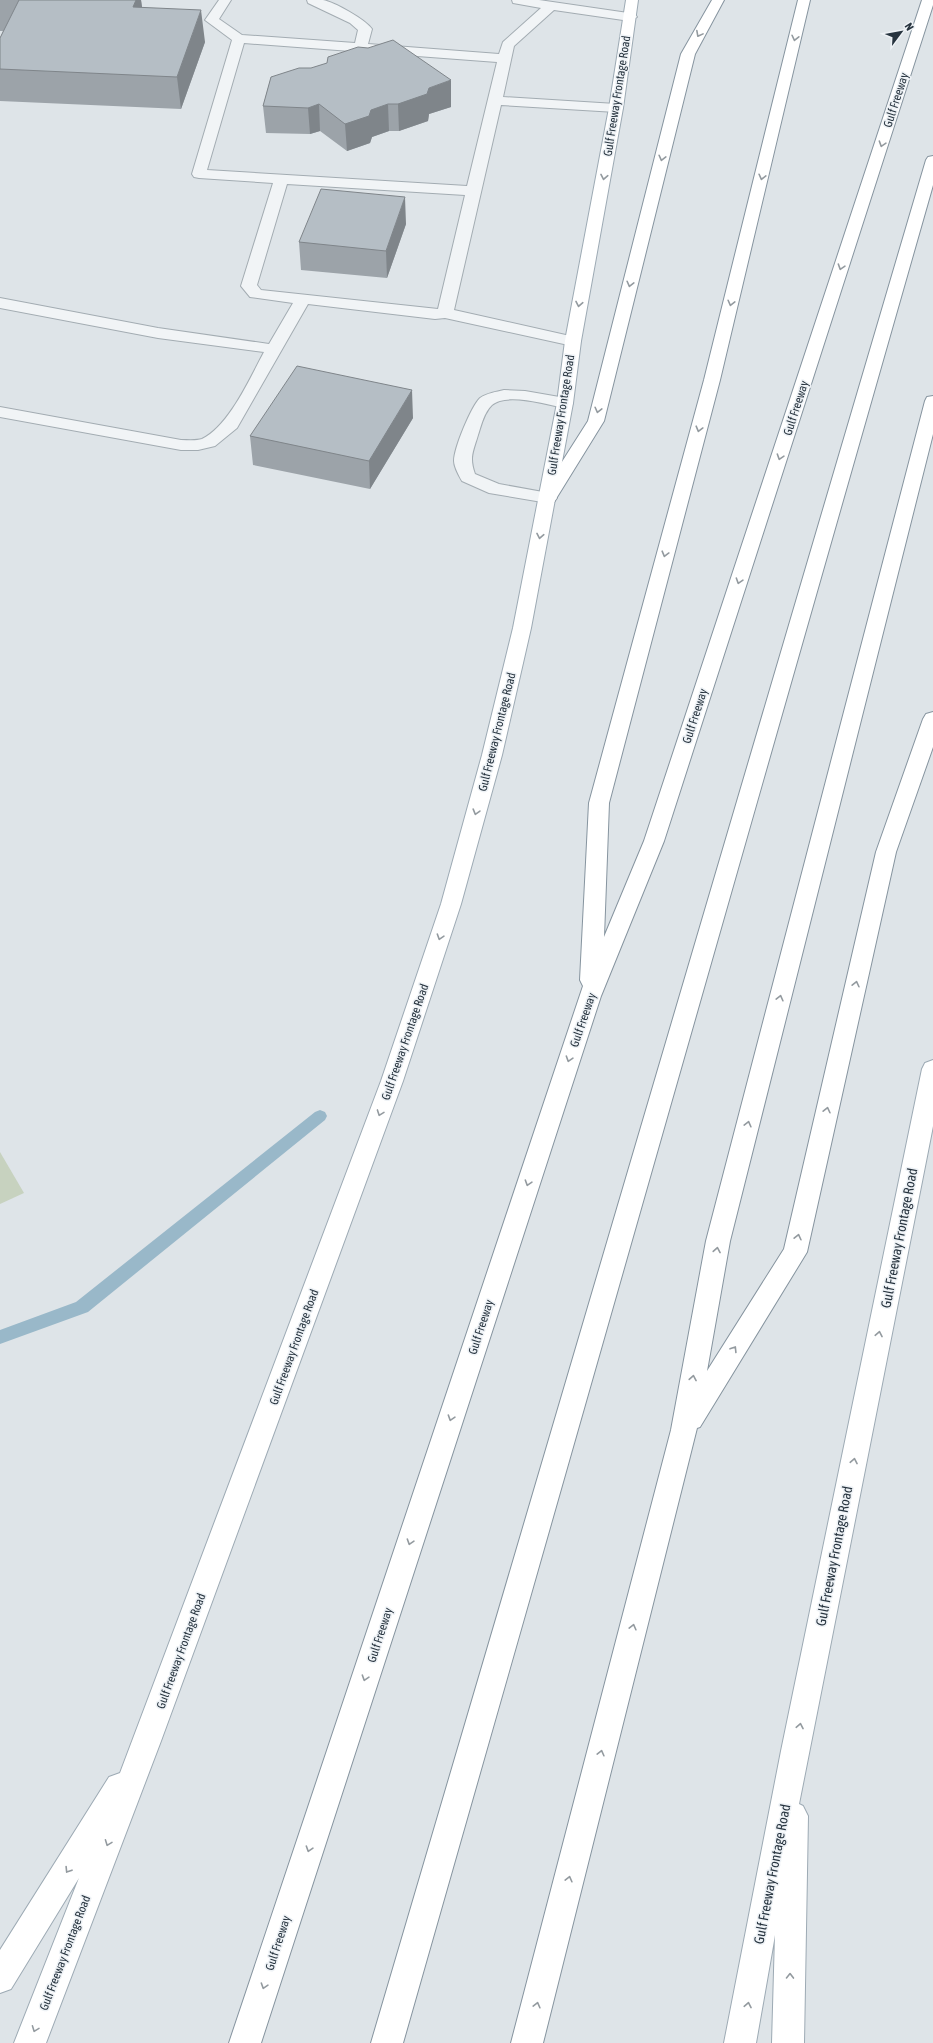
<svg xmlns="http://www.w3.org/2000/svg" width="933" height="2043" font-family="'Asap Condensed',sans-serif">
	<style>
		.green { fill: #c7d2bf }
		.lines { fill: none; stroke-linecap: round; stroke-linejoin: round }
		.stream { fill: #99b8c9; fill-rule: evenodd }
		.minor-casing { stroke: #a3acb2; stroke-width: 2 }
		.major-casing { stroke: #9daab4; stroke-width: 2 }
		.highway-casing { stroke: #86949f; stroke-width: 2 }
		.minor { fill: #f1f4f6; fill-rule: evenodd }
		.major { fill: #fff; fill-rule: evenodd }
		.highway { fill: #fff; fill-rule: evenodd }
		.wall { fill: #9ca3a9 }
		.shaded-wall { fill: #7f858a }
		.building { fill: #b5bec5; stroke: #7f858a }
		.oneway { stroke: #939a9f }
		.labels { text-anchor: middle; stroke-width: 3; stroke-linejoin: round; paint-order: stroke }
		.street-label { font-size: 12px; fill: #27343f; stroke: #eef2f6 }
		.near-street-label { font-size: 14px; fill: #27343f; stroke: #eef2f6 }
	</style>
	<rect width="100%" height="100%" fill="#dee4e8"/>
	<!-- green -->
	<path class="green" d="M0 1152 24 1193 0 1204Z"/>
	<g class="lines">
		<!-- stream -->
		<path class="stream" d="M320 1110 325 1112 327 1116 325 1120 88 1312 0 1344V1330L76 1302 315 1112Z"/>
		<!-- minor casing -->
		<g class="minor-casing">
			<path id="minor" d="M219 0H231L219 19 242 35 355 43 358 30 350 23 308 3 307 0C312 0 318 0 323 0 334 2 365 19 372 29L368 44 499 54 503 42 541 8 513 3 512 0H539L635 14 637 17 630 21 554 10 514 46 503 97 616 104 621 105 623 108 621 111 616 112 501 105 454 310 579 338 581 341 579 344 573 346 445 318 435 319 308 304 237 428 215 446 198 450H181L0 417V407L181 440C188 440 196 441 202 439 229 426 250 378 264 352L158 338 0 308V298L158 328 269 344 293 303 250 297 241 286 273 183 199 178 194 177 192 174 232 40 205 20ZM244 43 497 62 467 186 207 170ZM287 184 465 195 438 309 261 290 257 285Z
				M504 390 525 391 571 399 573 403 571 407 565 408C547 405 507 392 492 405 484 412 481 426 478 435 473 452 469 457 475 474L499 484 554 494 557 498 554 502 548 503 489 493 462 481C459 476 454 466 454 461 454 448 471 407 480 398 487 393 496 392 504 390Z"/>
		</g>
		<!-- major casing -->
		<g class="major-casing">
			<path id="major" d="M626 0H638L623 108 581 341 573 403 531 628 502 755 461 904 403 1081 161 1741 46 2043H14L79 1878 11 1989 0 1993V1950L109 1777 120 1773 381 1081 441 904 482 755 513 628 557 403 565 341 609 108Z
				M933 1060V1126L799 1804 803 1806 808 1816 804 2043H772L775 1935 756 2043H724L781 1751 922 1069 925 1063Z"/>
		</g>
		<!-- highway casing -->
		<g class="highway-casing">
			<path id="highway" d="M712 0H724L695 54 604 421 554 502 548 503 542 502 539 498 588 421 681 54Z
				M798 0H810L720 380 609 803 604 937 644 841 922 0H933V5L664 841 601 996 261 2043H229L583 986 580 980 589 803 704 380Z
				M933 156V185L403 2043H371L926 160 928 157Z
				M933 396V434L730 1241 707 1371 784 1249 876 852 923 719 926 714 933 712V747L896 852 807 1252 700 1427 697 1428 543 2043H511L671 1430 706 1241 925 401 927 397Z"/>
		</g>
		<!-- minor -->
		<use href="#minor" class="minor"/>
		<!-- major -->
		<use href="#major" class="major"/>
		<!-- highway -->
		<use href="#highway" class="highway"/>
	</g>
	<!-- wall -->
	<path class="wall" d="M0 0H141L142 7 205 42 181 109 0 101V38L3 31H0Z
		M271 77 451 107 429 114 428 121 399 131H389L372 137 370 143 347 151 320 131 310 134 266 133 263 106Z
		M406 224 387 278 301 270 299 242Z
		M413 418 370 489 253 465 250 436Z"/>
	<!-- shaded-wall -->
	<path class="shaded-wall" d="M136 0H141L144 22 133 7Z
		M201 10 205 42 181 109 177 77Z
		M451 80V107L429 114 428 121 399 131 398 104 429 88Z
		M319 104 320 131 310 134 308 108Z
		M388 104 389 131 372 137 370 143 347 151 345 124 371 110Z
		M405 197 406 224 387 278 386 251Z
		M412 390 413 418 370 489 369 461Z"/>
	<!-- building -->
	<path class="building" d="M19 0H136L133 7 201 10 177 77 0 69V38Z
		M393 40 451 80 429 88 427 94 398 104H388L371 110 369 116 345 124 319 104 308 108 263 106 271 77 299 68H311L327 63 328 57 358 47 368 48Z
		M321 189 405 197 386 251 299 242Z
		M297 366 412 390 369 461 250 436Z"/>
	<!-- one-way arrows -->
	<defs><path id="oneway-chevron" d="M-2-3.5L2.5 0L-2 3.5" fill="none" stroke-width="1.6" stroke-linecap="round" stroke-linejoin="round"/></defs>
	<g class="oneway">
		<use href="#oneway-chevron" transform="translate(699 34) rotate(118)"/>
		<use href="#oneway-chevron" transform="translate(795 38) rotate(103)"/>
		<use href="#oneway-chevron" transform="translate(882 144) rotate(108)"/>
		<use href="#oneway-chevron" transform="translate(662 158) rotate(104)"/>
		<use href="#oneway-chevron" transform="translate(604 177) rotate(101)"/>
		<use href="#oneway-chevron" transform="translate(762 177) rotate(104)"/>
		<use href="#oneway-chevron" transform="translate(841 267) rotate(108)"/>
		<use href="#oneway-chevron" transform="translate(630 284) rotate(104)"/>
		<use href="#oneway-chevron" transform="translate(731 303) rotate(104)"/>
		<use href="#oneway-chevron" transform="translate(579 304) rotate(101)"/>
		<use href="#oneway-chevron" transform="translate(598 410) rotate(104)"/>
		<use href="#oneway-chevron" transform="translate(699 429) rotate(105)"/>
		<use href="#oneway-chevron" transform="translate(780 457) rotate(108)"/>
		<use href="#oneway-chevron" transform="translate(540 536) rotate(101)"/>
		<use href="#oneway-chevron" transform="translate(665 554) rotate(105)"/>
		<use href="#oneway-chevron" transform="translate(739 581) rotate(108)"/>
		<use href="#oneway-chevron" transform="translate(476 812) rotate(106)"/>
		<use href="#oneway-chevron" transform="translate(440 937) rotate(108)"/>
		<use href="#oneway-chevron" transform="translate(856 984) rotate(-77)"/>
		<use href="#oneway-chevron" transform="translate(780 998) rotate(-76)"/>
		<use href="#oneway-chevron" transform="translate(569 1059) rotate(108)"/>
		<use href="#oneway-chevron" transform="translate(827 1110) rotate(-77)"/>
		<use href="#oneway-chevron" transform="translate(380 1113) rotate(110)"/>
		<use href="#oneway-chevron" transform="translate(748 1124) rotate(-76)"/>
		<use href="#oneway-chevron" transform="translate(528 1183) rotate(108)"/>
		<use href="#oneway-chevron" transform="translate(798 1237) rotate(-77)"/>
		<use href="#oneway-chevron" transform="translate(717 1250) rotate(-80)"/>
		<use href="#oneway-chevron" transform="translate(879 1334) rotate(-79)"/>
		<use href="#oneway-chevron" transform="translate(734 1349) rotate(-58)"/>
		<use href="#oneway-chevron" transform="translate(693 1378) rotate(-80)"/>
		<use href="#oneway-chevron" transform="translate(451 1418) rotate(108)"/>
		<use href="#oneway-chevron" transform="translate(854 1461) rotate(-79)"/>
		<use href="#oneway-chevron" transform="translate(410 1542) rotate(108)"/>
		<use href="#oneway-chevron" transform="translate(633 1627) rotate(-76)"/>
		<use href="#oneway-chevron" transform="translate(365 1678) rotate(108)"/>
		<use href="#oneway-chevron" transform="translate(800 1726) rotate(-79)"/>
		<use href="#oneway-chevron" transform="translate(601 1753) rotate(-76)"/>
		<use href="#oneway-chevron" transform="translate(108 1843) rotate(111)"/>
		<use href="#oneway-chevron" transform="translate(309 1849) rotate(108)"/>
		<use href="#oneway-chevron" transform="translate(68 1870) rotate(122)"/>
		<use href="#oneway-chevron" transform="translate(569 1879) rotate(-76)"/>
		<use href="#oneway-chevron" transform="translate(790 1976) rotate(-89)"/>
		<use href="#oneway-chevron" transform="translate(264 1986) rotate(108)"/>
		<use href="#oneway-chevron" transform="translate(537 2005) rotate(-76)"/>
		<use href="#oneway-chevron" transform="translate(748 2005) rotate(-79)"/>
		<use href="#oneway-chevron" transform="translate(35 2029) rotate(111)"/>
	</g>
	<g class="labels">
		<!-- street labels -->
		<g class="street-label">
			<text transform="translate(617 96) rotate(-81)" y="4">Gulf Freeway Frontage Road</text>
			<text transform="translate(896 100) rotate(-72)" y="4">Gulf Freeway</text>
			<text transform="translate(796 408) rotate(-72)" y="4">Gulf Freeway</text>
			<text transform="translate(561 415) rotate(-81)" y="4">Gulf Freeway Frontage Road</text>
			<text transform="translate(695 716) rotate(-72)" y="4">Gulf Freeway</text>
			<text transform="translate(497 732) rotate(-76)" y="4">Gulf Freeway Frontage Road</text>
			<text transform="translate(583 1020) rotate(-71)" y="4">Gulf Freeway</text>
			<text transform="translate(405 1042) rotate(-71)" y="4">Gulf Freeway Frontage Road</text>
			<text transform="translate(481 1327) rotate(-72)" y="4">Gulf Freeway</text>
			<text transform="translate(294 1347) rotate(-70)" y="4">Gulf Freeway Frontage Road</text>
			<text transform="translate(380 1635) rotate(-72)" y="4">Gulf Freeway</text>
			<text transform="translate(181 1651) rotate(-70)" y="4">Gulf Freeway Frontage Road</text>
			<text transform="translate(278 1943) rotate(-72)" y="4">Gulf Freeway</text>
			<text transform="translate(65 1953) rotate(-69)" y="4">Gulf Freeway Frontage Road</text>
		</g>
		<!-- near-street labels -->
		<g class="near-street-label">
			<text transform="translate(899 1238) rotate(-79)" y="5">Gulf Freeway Frontage Road</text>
			<text transform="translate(834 1556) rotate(-79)" y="5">Gulf Freeway Frontage Road</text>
			<text transform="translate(772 1874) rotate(-79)" y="5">Gulf Freeway Frontage Road</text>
		</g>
	</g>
	<!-- north arrow -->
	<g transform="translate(901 32) rotate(58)" stroke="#eef2f6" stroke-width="3" paint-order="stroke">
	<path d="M0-3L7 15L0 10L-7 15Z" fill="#27343f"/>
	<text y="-6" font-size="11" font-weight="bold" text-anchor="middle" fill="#27343f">N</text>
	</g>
</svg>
